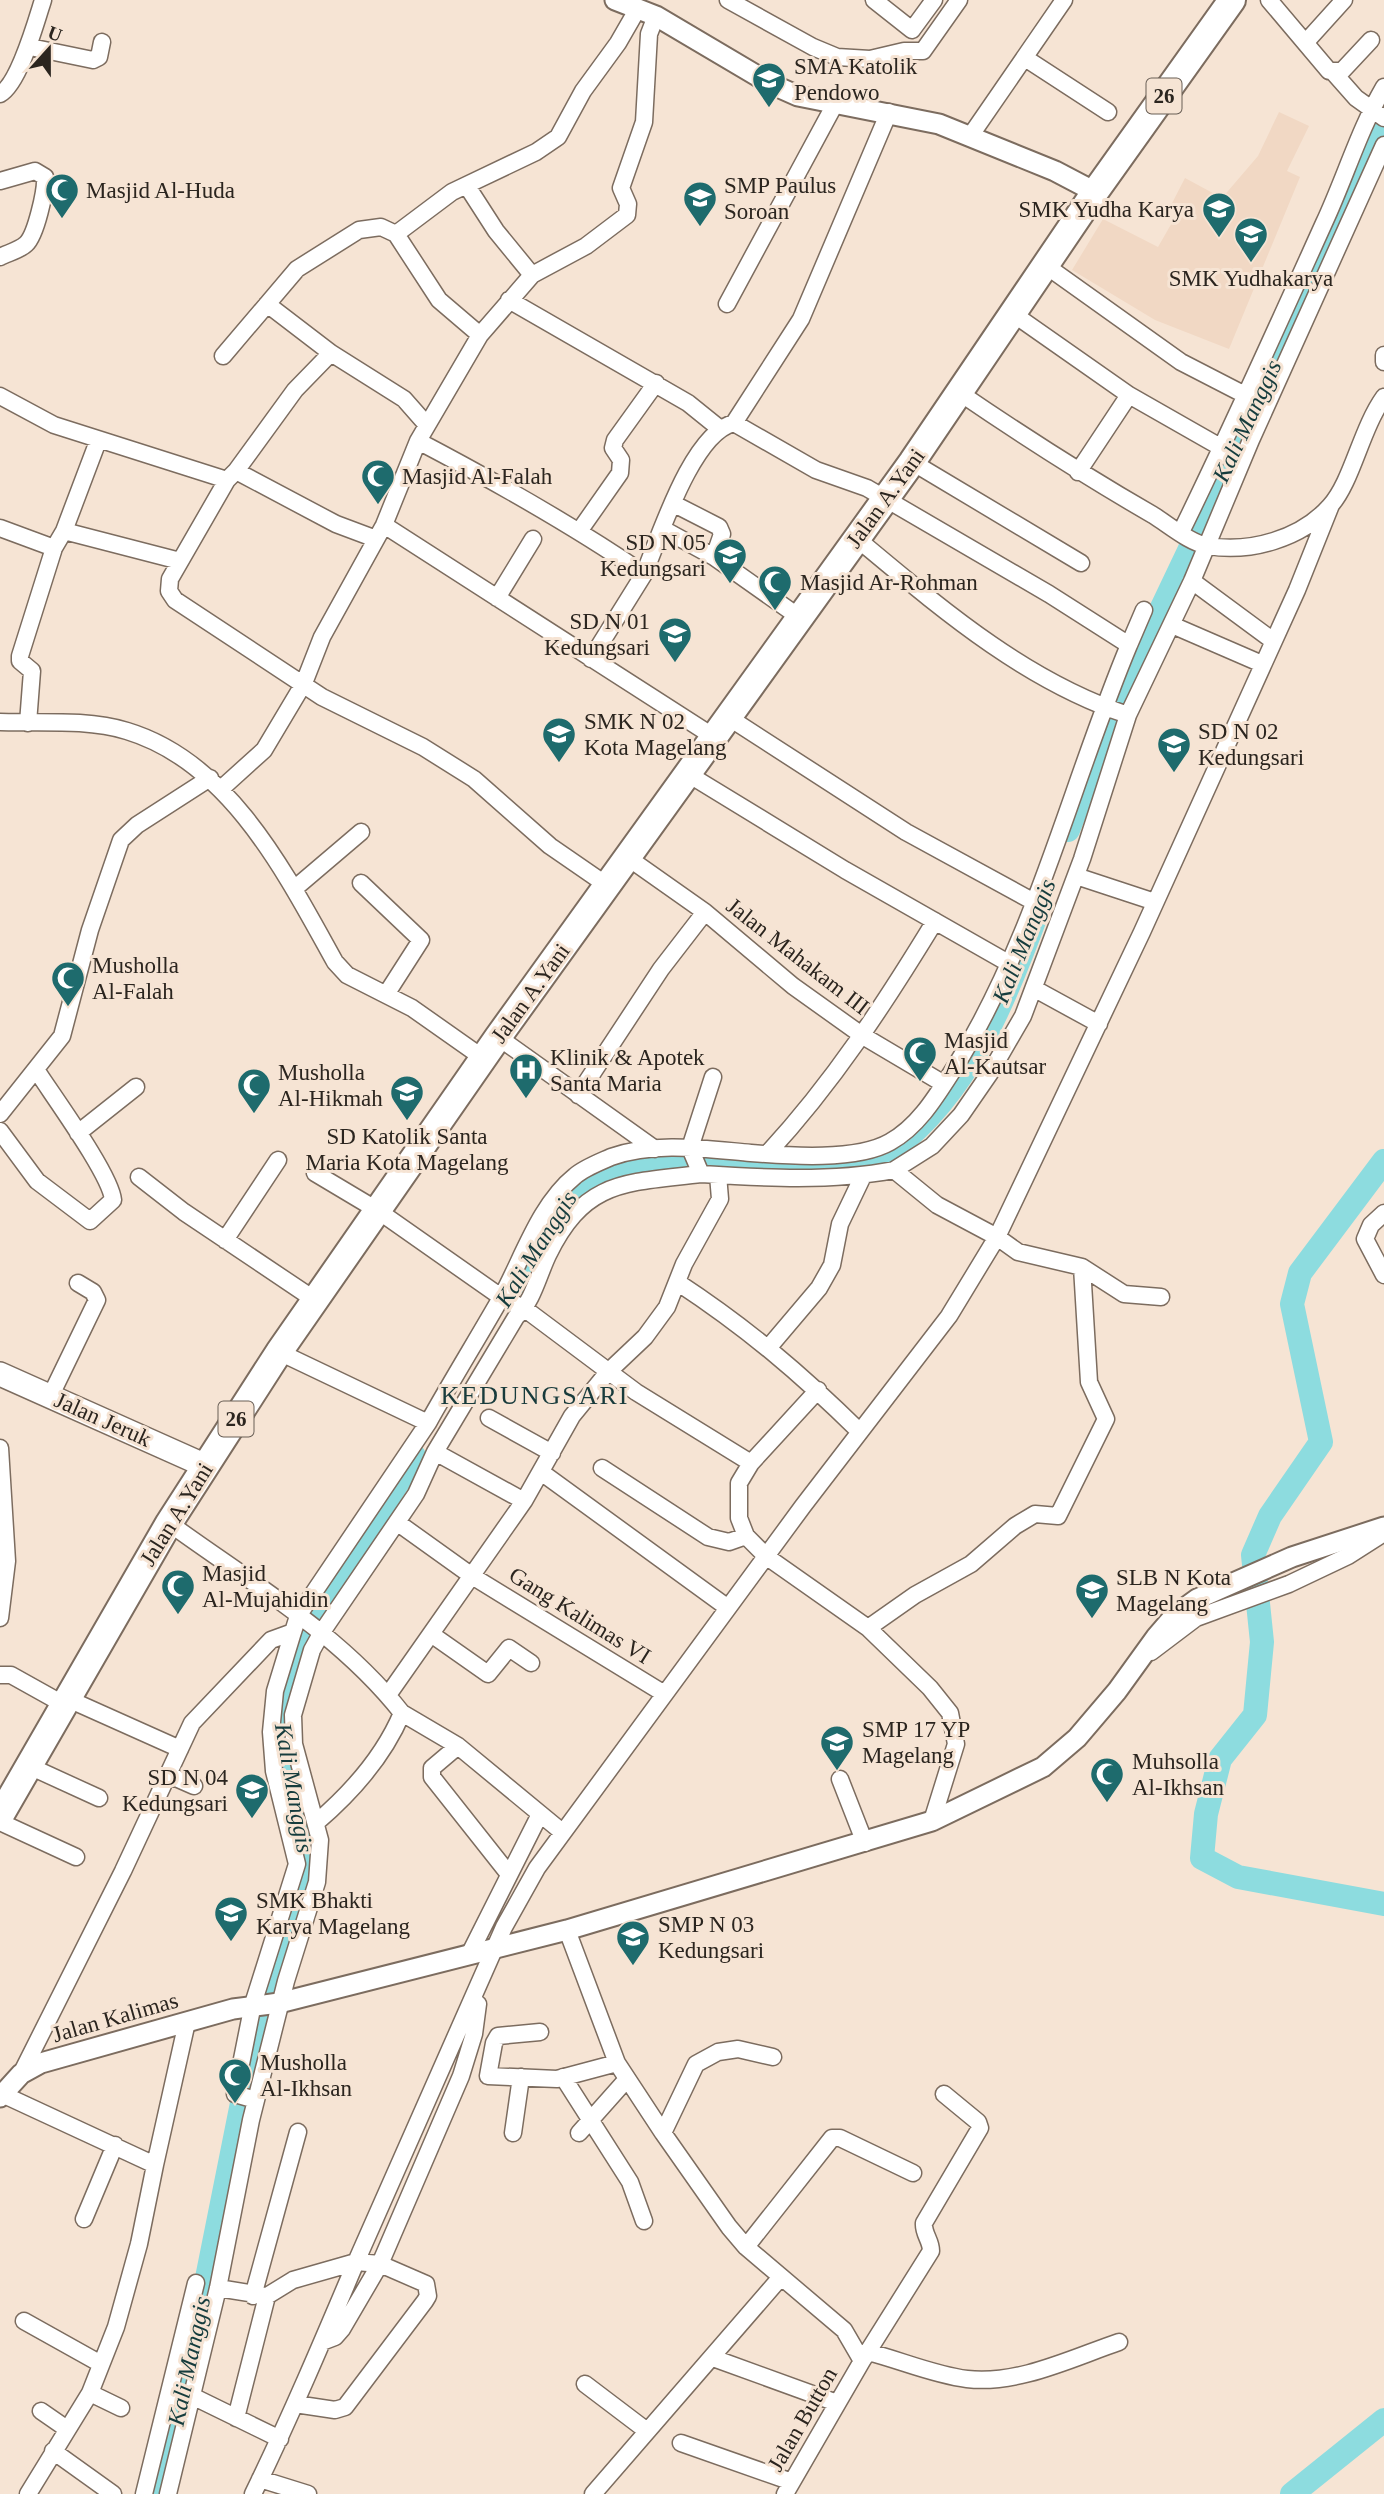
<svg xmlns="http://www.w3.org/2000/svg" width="1384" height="2494" font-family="'Times New Roman',serif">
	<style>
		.built { fill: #f1d8c4 }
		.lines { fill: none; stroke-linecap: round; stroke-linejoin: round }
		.river { stroke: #8ddcdf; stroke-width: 24 }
		.minor-casing { stroke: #7c6c5f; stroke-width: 19 }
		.tertiary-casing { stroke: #7c6c5f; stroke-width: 23 }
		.secondary-casing { stroke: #7c6c5f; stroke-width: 26 }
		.trunk-casing { stroke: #7c6c5f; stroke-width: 30 }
		.minor { stroke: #fff; stroke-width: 16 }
		.tertiary { stroke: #fff; stroke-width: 19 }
		.secondary { stroke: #fff; stroke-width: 23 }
		.trunk { stroke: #fff; stroke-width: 26 }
		.labels { text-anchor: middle; stroke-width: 6; stroke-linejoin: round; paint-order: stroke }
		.shield { fill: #f6e4d4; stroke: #685e55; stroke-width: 2 }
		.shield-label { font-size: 21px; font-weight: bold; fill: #2b251f }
		.poi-label { font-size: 23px; fill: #2b251f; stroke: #f6e4d4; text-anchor: start }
		.street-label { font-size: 23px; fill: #2b251f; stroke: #f6e4d4 }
		.water-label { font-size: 24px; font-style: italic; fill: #153c3d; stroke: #f6e4d4 }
		.quarter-label { font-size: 26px; letter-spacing: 2px; fill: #183b3c; stroke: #f6e4d4 }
	</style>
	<rect width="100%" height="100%" fill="#f6e4d4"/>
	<!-- built -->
	<path class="built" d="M1279 112 1309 126 1287 171 1300 177 1229 349 1155 320 1072 270 1103 219 1158 247 1177 214 1169 209 1185 178 1222 198 1258 156Z"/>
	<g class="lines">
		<!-- river -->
		<path class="river" d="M1068 830 1120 696 1227 471 1384 124
			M1384 1161 1300 1273 1292 1304 1321 1442 1270 1516 1253 1555 1262 1642 1255 1715 1220 1759 1206 1814 1202 1858 1238 1877 1384 1904
			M513 1285C528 1261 557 1198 579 1183 607 1162 659 1164 692 1166 745 1168 816 1175 867 1167 876 1165 886 1155 893 1149 968 1093 1006 998 1037 913
			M154 2494 180 2413 244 2093 307 1865 304 1839 287 1779 279 1718 312 1622 414 1456
			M1292 2494 1384 2420"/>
		<!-- minor casing -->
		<g class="minor-casing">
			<path id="minor" d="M728 0 813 47 837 57 870 59 904 51H923L959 0
				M874 0 912 30 934 0
				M1269 0 1329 71H1342L1371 40
				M1306 42 1344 0
				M30 47 93 60 99 57 102 42
				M1025 58 1108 112
				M1333 72 1356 98 1384 118
				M0 94C19 84 36 22 43 0
				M971 135 1064 0
				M0 181 35 171 45 177C46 190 36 235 26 244 20 250 8 253 0 257
				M467 186 496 231 532 275
				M396 234 439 300 480 335
				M1045 265 1181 362 1247 396
				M509 300 688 403 719 428
				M267 304 331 353 404 399 426 424
				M727 304 835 104
				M1012 313 1129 395 1222 448
				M1384 355V362
				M223 356 297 269 359 230 381 227 396 234 452 192 536 152 558 137 583 91 618 43 637 10
				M960 393C1023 436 1087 477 1153 515 1169 525 1190 543 1208 546 1250 553 1301 539 1330 506 1352 482 1361 429 1384 397
				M0 396 54 425 227 480 236 471 336 524 376 539
				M734 423 801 319 889 112
				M418 441C496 482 571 524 644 574L591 659
				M912 462 1081 563
				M236 471 295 390 331 353
				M1078 472 1129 395
				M227 480 170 579 169 591 175 600 322 697 423 747 474 779 550 846 608 886
				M674 504 719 527 722 534 714 557
				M384 525 714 737
				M0 528 54 548
				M663 529 714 557 799 617
				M580 530 620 473 621 460 613 448 615 440 656 383
				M64 531 98 441
				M1181 532C1231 430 1277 327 1324 223 1345 178 1359 130 1384 87
				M855 537C938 606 1024 681 1128 715
				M1192 581 1272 640
				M497 598 533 539
				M1172 625 1262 664
				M1129 645 1144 610
				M728 717 906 832 1036 903
				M0 722C41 723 88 719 127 731 230 762 286 874 335 962L347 975 412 1008 483 1058
				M28 723 32 671 20 661V656L54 548 64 531 180 561
				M688 774 845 870 1010 964
				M222 788 264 750 304 683 322 637 384 525 418 441 480 335 532 275 586 246 627 215 628 204 621 188 644 122 649 34 656 16
				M627 857 705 912 793 986 863 1036 944 1084
				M1076 876 1155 902
				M361 883 421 940 387 993
				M294 889 361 832
				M1035 989 1099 1024
				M498 1037 655 1149
				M713 1077 690 1148 701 1174C764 1178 832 1182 894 1170L937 1205 997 1237 1018 1252 1082 1267 1124 1294 1161 1297
				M578 1095 661 969 705 912
				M0 1114 62 1036 90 930 121 840 137 825 210 778
				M0 1131 37 1181 90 1221 113 1200C111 1175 53 1096 37 1071
				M78 1133 136 1087
				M767 1154C833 1083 885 1003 935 921
				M894 1170 932 1146 961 1115 990 1073 1023 1016 1082 859 1128 715 1192 581 1251 440 1384 145
				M315 1173 377 1210 501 1297 525 1309 636 1392 751 1463
				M139 1177 184 1212 315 1300
				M1384 1213 1371 1225 1365 1239 1384 1275
				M225 1240 278 1160
				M677 1282C747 1328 800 1373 860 1432
				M769 1347 819 1288 832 1265 840 1224 863 1176
				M818 1390 751 1463 739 1483V1518L746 1536 767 1557 868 1628 930 1688 950 1713 956 1744 932 1821
				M51 1395 97 1300 93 1292 78 1283
				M489 1418 552 1453
				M428 1423C452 1380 478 1338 502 1296 523 1257 540 1204 575 1176 584 1168 600 1162 611 1157 655 1141 706 1149 751 1153 789 1156 857 1161 890 1142 919 1126 937 1095 955 1067 1036 937 1070 786 1129 645L1049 594 867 488 816 470 734 423C692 433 660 536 644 574
				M0 1448 7 1561 0 1618
				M435 1452 524 1501
				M602 1468 708 1537 729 1542 746 1536
				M541 1472 728 1608
				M169 1523C250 1582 340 1634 402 1713 384 1756 352 1792 317 1822
				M398 1523 472 1576 663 1693
				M868 1628 915 1595 971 1564 1015 1526 1035 1514 1058 1516 1106 1419 1089 1382 1082 1267
				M431 1634 488 1674 509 1648 531 1663
				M1151 1652 1196 1618 1289 1584 1348 1556 1384 1533
				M0 1675H11L63 1704
				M388 1695 524 1501 572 1416 608 1372 645 1337 667 1307 684 1264 720 1199 718 1175
				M66 1698 180 1749
				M402 1713 458 1746 561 1831
				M458 1746 432 1768V1777L508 1873
				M29 1766 99 1798
				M169 1775 194 1786
				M840 1779 865 1843
				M0 1822 76 1857
				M567 1930 617 2063 663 2133 729 2227 746 2247 844 2330 862 2361 785 2494
				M470 1953 540 1814
				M540 2032 498 2036 494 2043 488 2076 557 2079 617 2063
				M21 2074 123 1871 192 1723 271 1640 293 1632 298 1616 428 1423 279 1352
				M563 2077 630 2182 644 2221
				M2 2094 155 2165 139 2244 116 2327 90 2393 28 2494
				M256 2100 235 2094 253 2004 297 1864 274 1771 271 1732 275 1691 293 1632
				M513 2133 521 2077
				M579 2133 627 2079
				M663 2133 696 2064 718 2052 738 2049 773 2057
				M155 2165 187 2022
				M84 2219 115 2145
				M746 2247 832 2138H840L913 2173
				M218 2288 267 2296 293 2280 356 2262 504 1927 537 1868 803 1506 949 1316 997 1237 1142 932 1297 590 1331 505
				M253 2296 298 2132
				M24 2321 101 2364
				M322 2342 335 2337 342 2329 380 2264 461 2076 474 2034 478 2004
				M868 2352C900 2360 934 2375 967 2379 1018 2385 1072 2358 1119 2342
				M713 2358 837 2403
				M862 2361 931 2251C931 2240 923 2234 924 2223L980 2128 978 2122 944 2094
				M585 2384 647 2431
				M90 2393 121 2408
				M192 2396 280 2439
				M41 2411 67 2429
				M236 2418 267 2296
				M681 2443 792 2482
				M53 2451 113 2494
				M260 2479 308 2494
				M144 2494 196 2283
				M168 2494 218 2288 251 2120 286 1981 317 1882 320 1840 294 1744 293 1715 312 1650 322 1632 416 1494 435 1452 516 1317C533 1301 538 1276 548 1255 585 1179 626 1183 701 1174
				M253 2494C290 2418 323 2340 356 2262L380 2264 426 2284 428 2296 425 2301 345 2407 335 2410 295 2404
				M593 2494 781 2277"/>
		</g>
		<!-- tertiary casing -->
		<g class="tertiary-casing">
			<path id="tertiary" d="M615 0 656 16 771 84 798 96 939 124 1055 171 1095 192
				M0 2097 21 2074 41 2063 233 2009 279 2003 567 1930 932 1821 1043 1767 1077 1738 1117 1691 1156 1637 1175 1615 1197 1599 1292 1557 1384 1527"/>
		</g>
		<!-- secondary casing -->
		<g class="secondary-casing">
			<path id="secondary" d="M0 1374 206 1466"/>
		</g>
		<!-- trunk casing -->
		<g class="trunk-casing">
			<path id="trunk" d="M0 1816 169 1523 279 1352 498 1037 912 462 1095 192 1232 0"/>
		</g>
		<!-- minor -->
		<use href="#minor" class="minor"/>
		<!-- tertiary -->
		<use href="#tertiary" class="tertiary"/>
		<!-- secondary -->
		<use href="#secondary" class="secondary"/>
		<!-- trunk -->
		<use href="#trunk" class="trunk"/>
	</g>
	<!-- icons -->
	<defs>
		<g id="school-pin" transform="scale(1.75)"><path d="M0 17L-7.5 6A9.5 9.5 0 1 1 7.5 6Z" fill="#1e6b6d" stroke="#f6e4d4"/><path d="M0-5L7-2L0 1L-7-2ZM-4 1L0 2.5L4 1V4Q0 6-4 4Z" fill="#fff"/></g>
		<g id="mosque-pin" transform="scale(1.75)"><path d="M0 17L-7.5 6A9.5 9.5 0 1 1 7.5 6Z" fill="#1e6b6d" stroke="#f6e4d4"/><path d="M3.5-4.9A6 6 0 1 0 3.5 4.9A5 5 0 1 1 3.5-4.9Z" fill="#fff"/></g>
		<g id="hospital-pin" transform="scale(1.75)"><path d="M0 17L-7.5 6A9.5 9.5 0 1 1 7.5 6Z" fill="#1e6b6d" stroke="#f6e4d4"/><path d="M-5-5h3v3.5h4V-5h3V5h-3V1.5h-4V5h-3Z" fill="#fff"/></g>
	</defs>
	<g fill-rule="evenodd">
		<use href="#school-pin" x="769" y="79"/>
		<use href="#mosque-pin" x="62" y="190"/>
		<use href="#school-pin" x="700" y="198"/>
		<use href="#school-pin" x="1219" y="209"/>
		<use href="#school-pin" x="1251" y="234"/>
		<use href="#mosque-pin" x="378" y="476"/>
		<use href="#school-pin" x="730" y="555"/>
		<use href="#mosque-pin" x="775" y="582"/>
		<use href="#school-pin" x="675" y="634"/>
		<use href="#school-pin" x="559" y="734"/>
		<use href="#school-pin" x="1174" y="744"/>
		<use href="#mosque-pin" x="68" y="978"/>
		<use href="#mosque-pin" x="920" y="1053"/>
		<use href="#hospital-pin" x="526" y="1070"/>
		<use href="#mosque-pin" x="254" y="1085"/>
		<use href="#school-pin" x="407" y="1092"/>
		<use href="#mosque-pin" x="178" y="1586"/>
		<use href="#school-pin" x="1092" y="1590"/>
		<use href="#school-pin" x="837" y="1742"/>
		<use href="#mosque-pin" x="1107" y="1774"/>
		<use href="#school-pin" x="252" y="1790"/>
		<use href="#school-pin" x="231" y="1913"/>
		<use href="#school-pin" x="633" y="1937"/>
		<use href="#mosque-pin" x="235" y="2075"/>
	</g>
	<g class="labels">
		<!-- shield labels -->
		<g class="shield">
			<rect x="1146.5" y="78.5" width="35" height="35" rx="5"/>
			<rect x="218.5" y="1401.5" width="35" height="35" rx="5"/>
		</g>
		<g class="shield-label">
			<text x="1164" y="103">26</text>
			<text x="236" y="1426">26</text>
		</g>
		<!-- poi labels -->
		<g class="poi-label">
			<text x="794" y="74">SMA Katolik<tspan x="794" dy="26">Pendowo</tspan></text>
			<text x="724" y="193">SMP Paulus<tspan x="724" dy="26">Soroan</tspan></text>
			<text x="86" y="198">Masjid Al-Huda</text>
			<text x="1194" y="217" text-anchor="end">SMK Yudha Karya</text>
			<text x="1251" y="286" text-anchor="middle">SMK Yudhakarya</text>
			<text x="402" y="484">Masjid Al-Falah</text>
			<text x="706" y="550" text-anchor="end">SD N 05<tspan x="706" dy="26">Kedungsari</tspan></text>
			<text x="800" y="590">Masjid Ar-Rohman</text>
			<text x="650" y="629" text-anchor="end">SD N 01<tspan x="650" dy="26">Kedungsari</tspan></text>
			<text x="584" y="729">SMK N 02<tspan x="584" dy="26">Kota Magelang</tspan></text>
			<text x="1198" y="739">SD N 02<tspan x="1198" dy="26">Kedungsari</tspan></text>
			<text x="92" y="973">Musholla<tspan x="92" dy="26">Al-Falah</tspan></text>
			<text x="944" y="1048">Masjid<tspan x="944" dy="26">Al-Kautsar</tspan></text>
			<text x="550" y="1065">Klinik &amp; Apotek<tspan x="550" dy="26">Santa Maria</tspan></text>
			<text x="278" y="1080">Musholla<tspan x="278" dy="26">Al-Hikmah</tspan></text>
			<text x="407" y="1144" text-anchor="middle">SD Katolik Santa<tspan x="407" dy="26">Maria Kota Magelang</tspan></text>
			<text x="202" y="1581">Masjid<tspan x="202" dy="26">Al-Mujahidin</tspan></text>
			<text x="1116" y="1585">SLB N Kota<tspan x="1116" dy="26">Magelang</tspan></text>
			<text x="862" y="1737">SMP 17 YP<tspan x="862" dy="26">Magelang</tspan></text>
			<text x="1132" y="1769">Muhsolla<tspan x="1132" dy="26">Al-Ikhsan</tspan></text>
			<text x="228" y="1785" text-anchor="end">SD N 04<tspan x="228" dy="26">Kedungsari</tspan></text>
			<text x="256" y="1908">SMK Bhakti<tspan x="256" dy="26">Karya Magelang</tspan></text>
			<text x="658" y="1932">SMP N 03<tspan x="658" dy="26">Kedungsari</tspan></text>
			<text x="260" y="2070">Musholla<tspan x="260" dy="26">Al-Ikhsan</tspan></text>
		</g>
		<!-- street labels -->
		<g class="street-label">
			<text transform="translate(885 498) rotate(-54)" y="8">Jalan A.Yani</text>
			<text transform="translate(798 956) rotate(38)" y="8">Jalan Mahakam III</text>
			<text transform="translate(530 993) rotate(-54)" y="8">Jalan A.Yani</text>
			<text transform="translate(103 1419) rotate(24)" y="8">Jalan Jeruk</text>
			<text transform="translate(176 1514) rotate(-58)" y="8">Jalan A.Yani</text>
			<text transform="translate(580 1615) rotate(32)" y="8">Gang Kalimas VI</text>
			<text transform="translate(115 2017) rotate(-16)" y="8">Jalan Kalimas</text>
			<text transform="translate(802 2419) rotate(-60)" y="8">Jalan Button</text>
		</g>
		<!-- water labels -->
		<g class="water-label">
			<text transform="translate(1247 421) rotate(-65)" y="8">Kali Manggis</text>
			<text transform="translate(1024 941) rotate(-68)" y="8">Kali Manggis</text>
			<text transform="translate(536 1249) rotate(-58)" y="8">Kali Manggis</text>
			<text transform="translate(294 1788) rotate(80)" y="8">Kali Manggis</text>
			<text transform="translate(189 2361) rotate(-78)" y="8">Kali Manggis</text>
		</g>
		<!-- quarter labels -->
		<g class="quarter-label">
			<text x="535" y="1404">KEDUNGSARI</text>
		</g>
	</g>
	<!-- north arrow -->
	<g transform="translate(49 49) rotate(21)" stroke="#f6e4d4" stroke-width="5" paint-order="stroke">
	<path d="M0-5L12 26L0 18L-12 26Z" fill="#2b251f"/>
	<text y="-10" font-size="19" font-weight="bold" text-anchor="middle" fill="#2b251f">U</text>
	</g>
</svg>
